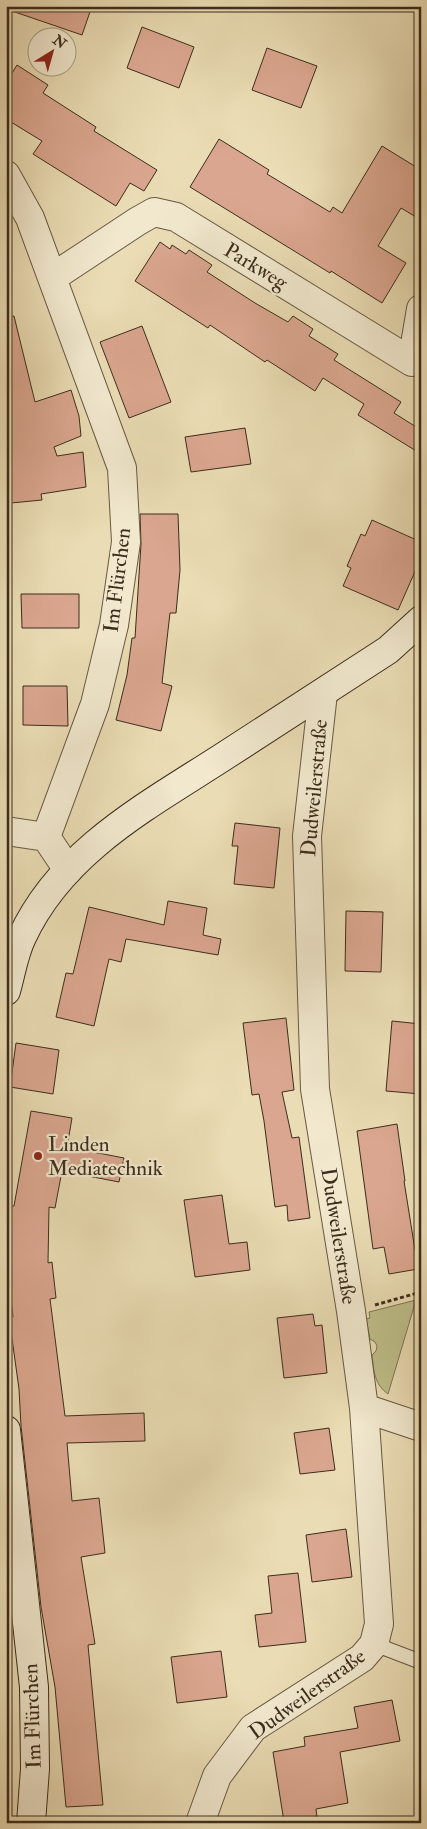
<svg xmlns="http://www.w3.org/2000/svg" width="427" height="1829" font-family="'IM FELL Double Pica',serif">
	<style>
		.grass { fill: #bdbe89; stroke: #7c7652 }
		.building { fill: #daa68f; stroke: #3c2d1c }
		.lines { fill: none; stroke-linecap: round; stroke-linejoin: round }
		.lane-casing { stroke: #685942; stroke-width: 16 }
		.street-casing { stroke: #685942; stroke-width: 30 }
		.secondary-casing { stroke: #3c2d1c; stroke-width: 30 }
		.path { stroke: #3c2d1c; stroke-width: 3; stroke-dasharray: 4 2.5; stroke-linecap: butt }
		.lane { stroke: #f1e8ce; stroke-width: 14 }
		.street { stroke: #f1e8ce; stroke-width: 28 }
		.secondary { stroke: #f1e8ce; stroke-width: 28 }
		.poi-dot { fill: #8f2418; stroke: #f1e8ce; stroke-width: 2 }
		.labels { text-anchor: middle; stroke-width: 4.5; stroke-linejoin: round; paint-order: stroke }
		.street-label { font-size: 21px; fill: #3c2d1c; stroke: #f1e8ce }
		.poi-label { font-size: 21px; fill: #3c2d1c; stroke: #f1e8ce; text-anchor: start }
	</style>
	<rect width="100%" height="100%" fill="#eadcb4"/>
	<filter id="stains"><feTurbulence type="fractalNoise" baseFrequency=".004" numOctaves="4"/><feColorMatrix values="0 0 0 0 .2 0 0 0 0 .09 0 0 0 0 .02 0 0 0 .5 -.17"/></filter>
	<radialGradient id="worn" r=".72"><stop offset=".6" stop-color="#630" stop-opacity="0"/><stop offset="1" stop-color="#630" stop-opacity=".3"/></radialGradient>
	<!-- grass -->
	<path class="grass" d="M416 1300 388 1394C374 1384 374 1371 372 1355L376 1351 377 1346 375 1342 370 1339 366 1319 370 1318 369 1312Z"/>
	<!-- building -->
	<path class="building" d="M9 6H92L82 35 9 10Z
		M142 27 194 47 179 88 127 68Z
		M267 48 317 66 301 108 252 90Z
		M17 65 48 85 43 93 96 127 94 131 157 170 144 191 130 183 116 206 33 154 42 141 6 119V83Z
		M219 139 269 170 267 174 330 212 333 207 342 213 382 146 421 170V220L401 208 378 246 406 263 382 303 331 271 330 273 190 187Z
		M160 242 170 249 172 245 186 254 189 250 212 265 207 272 255 303 288 322 293 316 313 329 309 336 338 354 334 360 401 402 394 413 421 430V454L358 415 364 404 323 378 315 391 267 360 265 362 210 325 208 328 135 281Z
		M14 316 35 402 71 390 79 416 81 436 54 447 57 456 83 452 86 487 41 494 42 500 11 503 8 468H6V317Z
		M142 326 171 402 129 418 100 342Z
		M245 428 251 464 191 472 185 437Z
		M140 514H178L180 570 176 613H170L162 683 172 686 161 731 116 720 127 675 132 638H135L141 544Z
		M372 520 421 542V558L398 610 343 586 351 568 347 566 361 534 365 536Z
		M21 594H79V628H22Z
		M23 686H67L68 726 23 725Z
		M235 823 280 828 274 888 234 884 238 846H232Z
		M168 901 207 908 203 935 221 939 218 955 126 939 121 962 109 959 94 1026 56 1017 66 973 73 974 89 907 164 925Z
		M346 911 383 912 381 972 345 971Z
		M286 1018 294 1090 282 1092 292 1138 299 1137 310 1218 288 1221 287 1205 275 1207 264 1121 259 1094 252 1095 243 1023Z
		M392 1021 421 1024V1094L386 1091Z
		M16 1043 59 1050 53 1094 10 1087Z
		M31 1111 72 1118 67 1147 124 1158 119 1182 62 1171 55 1208 49 1207 48 1263 52 1262 56 1298 50 1299 65 1416 144 1413 145 1441 67 1443 72 1501 99 1498 105 1553 81 1557 95 1644 88 1645 103 1805 66 1807 55 1687 41 1607 21 1426 19 1389 9 1317H13L6 1253V1206H14Z
		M397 1124 405 1181H404L418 1269 389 1274 384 1247 373 1249 357 1131Z
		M222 1195 229 1244 247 1242 250 1270 195 1277 184 1200Z
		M313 1314 315 1326 322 1325 327 1373 284 1378 277 1318Z
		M329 1428 335 1470 300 1474 294 1433Z
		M346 1529 352 1577 312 1582 306 1535Z
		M298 1573 306 1642 259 1647 255 1615 272 1613 268 1576Z
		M221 1651 227 1697 177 1703 171 1657Z
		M392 1700 400 1741 340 1752 348 1803 316 1809 317 1817 284 1822 273 1752 305 1746 304 1737 358 1728 354 1707Z"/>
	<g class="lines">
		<!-- lane casing -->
		<g class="lane-casing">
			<path id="lane" d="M374 1644 421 1662"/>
		</g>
		<!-- street casing -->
		<g class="street-casing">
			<path id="street" d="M6 175 30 218 122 468 126 542 114 625 95 704 46 837
				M53 277 138 221 154 212 176 217 412 362 421 309
				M6 831 46 837
				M46 837 68 870
				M364 1408 421 1427
				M200 1823 217 1776 253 1728 362 1658 374 1644 379 1624 364 1408 351 1311 315 1089 307 836 323 693"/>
		</g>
		<!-- secondary casing -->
		<g class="secondary-casing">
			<path id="secondary" d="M6 991C11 974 14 953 22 937 62 850 149 805 226 755 280 720 334 685 388 650L421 620
				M6 1430 34 1687 35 1769 31 1823"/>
		</g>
		<!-- path -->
		<path class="path" d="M375 1305 421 1292"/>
		<!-- lane -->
		<use href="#lane" class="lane"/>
		<!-- street -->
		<use href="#street" class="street"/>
		<!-- secondary -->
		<use href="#secondary" class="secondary"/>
	</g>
	<!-- markers -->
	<circle class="poi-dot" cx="38" cy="1156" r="5"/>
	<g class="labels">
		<!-- street labels -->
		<g class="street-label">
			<text transform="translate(256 266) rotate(31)" y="7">Parkweg</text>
			<text transform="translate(117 580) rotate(-83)" y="7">Im Flürchen</text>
			<text transform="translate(314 788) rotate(-85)" y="7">Dudweilerstraße</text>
			<text transform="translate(339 1236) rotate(81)" y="7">Dudweilerstraße</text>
			<text transform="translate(307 1694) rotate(-36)" y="7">Dudweilerstraße</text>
			<text transform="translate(32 1716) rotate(-92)" y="7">Im Flürchen</text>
		</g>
		<!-- poi labels -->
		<g class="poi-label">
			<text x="48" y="1151">Linden<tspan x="48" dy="24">Mediatechnik</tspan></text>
		</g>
	</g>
	<!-- margin -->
	<rect width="427" height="1829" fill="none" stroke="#eadcb4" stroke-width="25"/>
	<rect x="8" y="8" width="412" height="1814" fill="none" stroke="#3c2d1c" stroke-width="2.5"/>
	<rect x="12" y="12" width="402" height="1804" fill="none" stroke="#3c2d1c"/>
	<!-- north arrow -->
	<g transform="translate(52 52) rotate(37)"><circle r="24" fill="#f1e8ce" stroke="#a99d87"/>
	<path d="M0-4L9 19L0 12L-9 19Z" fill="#8f2418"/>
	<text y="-8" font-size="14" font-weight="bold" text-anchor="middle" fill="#3c2d1c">N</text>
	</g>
	<rect width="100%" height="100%" filter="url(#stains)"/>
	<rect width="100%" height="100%" fill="url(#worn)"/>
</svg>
